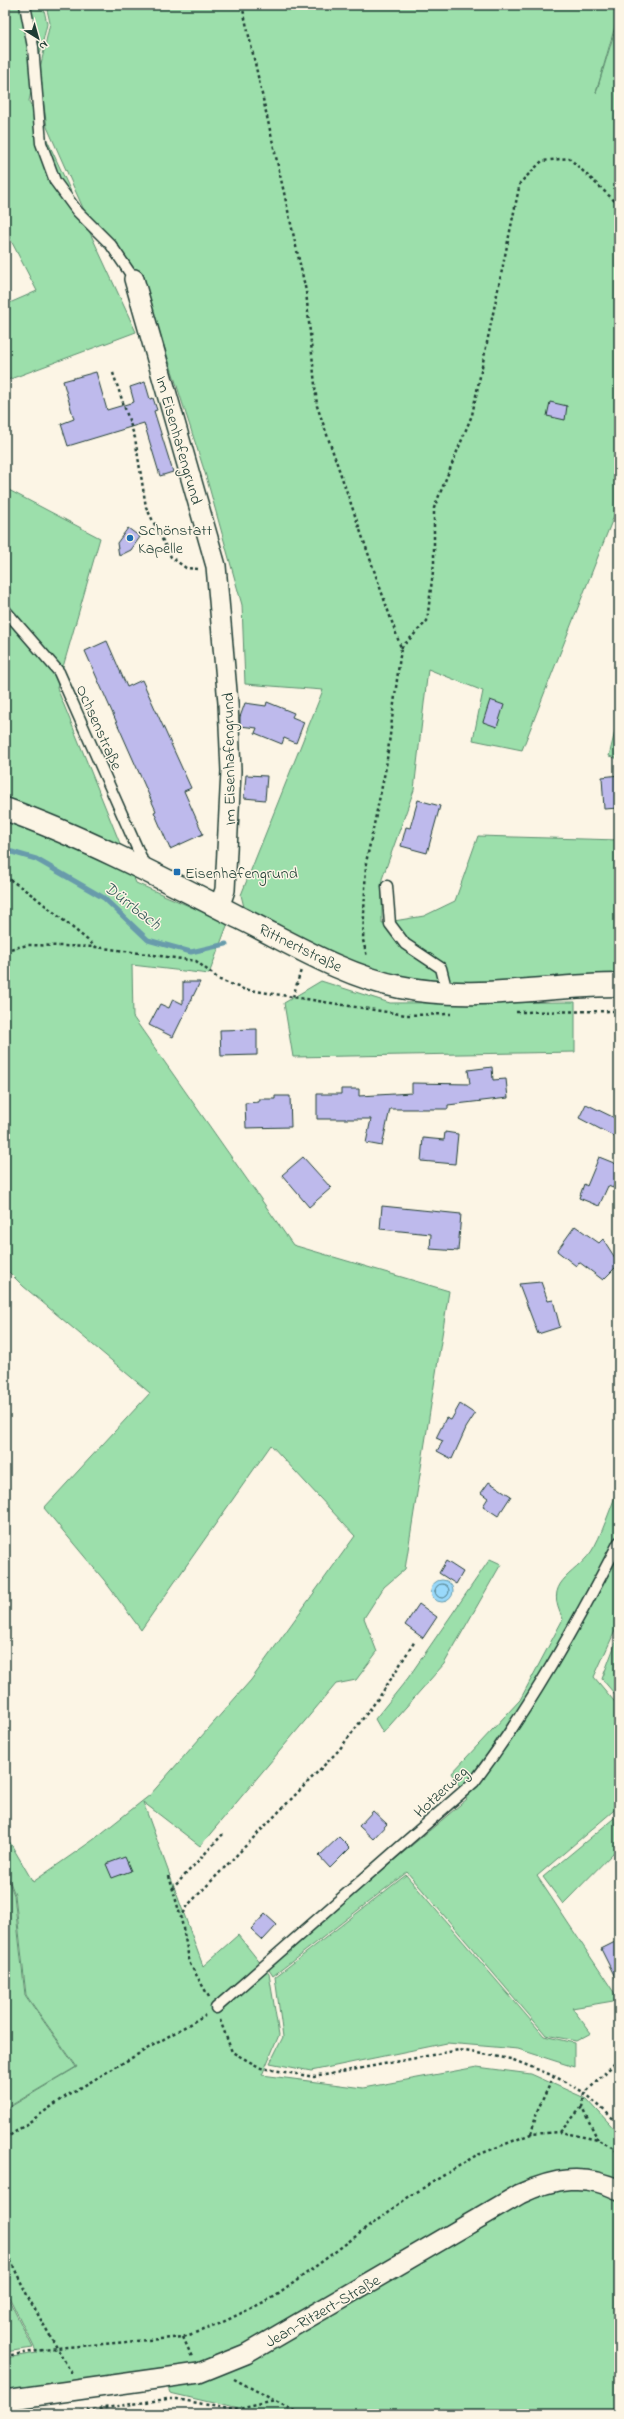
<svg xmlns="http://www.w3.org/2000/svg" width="624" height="2419" font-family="'Indie Flower',sans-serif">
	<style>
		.green { fill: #9cdfab; stroke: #5e8e70 }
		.water { fill: #99d9fb; stroke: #689bab }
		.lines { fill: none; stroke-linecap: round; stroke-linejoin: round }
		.shore { stroke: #507b84; stroke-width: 1 }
		.stream { stroke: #689bab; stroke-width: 5 }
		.building { fill: #bebaec; stroke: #1f3d34 }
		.service-casing { stroke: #1f3d34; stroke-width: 13 }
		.minor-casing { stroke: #1f3d34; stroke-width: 22 }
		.tertiary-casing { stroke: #1f3d34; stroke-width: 25 }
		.path { stroke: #1f3d34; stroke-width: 2.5; stroke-dasharray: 3 3; stroke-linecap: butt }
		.service { stroke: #fcf5e5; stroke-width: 10 }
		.minor { stroke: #fcf5e5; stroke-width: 19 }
		.tertiary { stroke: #fcf5e5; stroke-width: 22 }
		.poi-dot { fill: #1f6fb2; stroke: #fcf5e5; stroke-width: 1.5 }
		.labels { text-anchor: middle; stroke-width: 3; stroke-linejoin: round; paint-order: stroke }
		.street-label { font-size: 16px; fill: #1f3d34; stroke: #fcf5e5 }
		.poi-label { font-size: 16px; fill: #1f3d34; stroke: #fcf5e5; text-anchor: start }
		.water-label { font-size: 17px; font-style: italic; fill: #375c5c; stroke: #fcf5e5 }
	</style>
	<rect width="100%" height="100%" fill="#fcf5e5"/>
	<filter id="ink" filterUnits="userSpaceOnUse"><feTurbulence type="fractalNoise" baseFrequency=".025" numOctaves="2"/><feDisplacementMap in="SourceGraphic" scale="8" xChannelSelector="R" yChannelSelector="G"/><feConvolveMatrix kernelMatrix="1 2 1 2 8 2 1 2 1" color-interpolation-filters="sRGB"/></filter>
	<g filter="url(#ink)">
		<!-- green -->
		<path class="green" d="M5 5H43L47 24 29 101 136 332 5 381V305L37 291 5 229Z
			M46 5H619V12L596 93 619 17V503L522 750 473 740 483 691 428 669 414 790 382 879V923L424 916 455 901 478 836 619 840V978L467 984 382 975 246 915 241 895 323 690 245 684 242 605 206 476 146 290 110 236 87 217 47 127 39 73 50 23Z
			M5 488 100 538 57 688 136 883 228 923 209 974 132 965 133 1017 293 1245 449 1291 405 1569 384 1587 364 1618 377 1652 356 1680 336 1684 200 1846 143 1802 203 1966 238 1935 269 1974 279 2035 262 2075 363 2088 477 2067 531 2074 587 2099 619 2134V2414H248L235 2408 170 2393 161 2368 5 2390V2358L37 2353 5 2289V2110L77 2067 26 1995 15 1895 5 1869V1834L33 1882 93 1840 150 1795 251 1680 355 1536 271 1445 141 1630 104 1580 44 1508 150 1393 23 1286 5 1268Z
			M619 715V759L609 756Z
			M321 981 390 1003 575 1002V1052L293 1057 284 1003Z
			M619 1487V1622L594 1677 619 1707V1806L537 1876 619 2000 572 2008 591 2033 576 2041 546 2035 407 1872 273 1976 267 1967 467 1799 452 1773 520 1700 563 1619C543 1581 573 1577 591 1552 601 1538 612 1503 619 1487Z
			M490 1559 501 1564 444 1664 383 1733 375 1719 408 1678Z
			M619 1634V1699L602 1679Z
			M619 1814V1847L563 1904 543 1877Z
			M5 1872 14 1895 25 1995 76 2067 5 2109Z
			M406 1875 544 2036 574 2043V2067L518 2049 447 2043 311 2071 270 2063 283 2037 275 1977Z
			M5 2292 33 2348 5 2352Z"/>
		<!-- water -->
		<path class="water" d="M431 1591a11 11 0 1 1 22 0a11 11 0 1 1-22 0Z"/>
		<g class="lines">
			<!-- shore -->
			<path class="shore" d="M435 1591a7 7 0 1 1 14 0a7 7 0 1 1-14 0Z"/>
			<!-- stream -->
			<path class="stream" d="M5 850 36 859 104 898 148 940 191 952 226 944"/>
		</g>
		<!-- building -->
		<path class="building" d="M96 372 107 410 134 402 130 387 145 382 150 399 153 398 157 410 154 411 173 472 160 476 144 423 68 446 61 424 74 419 63 381Z
			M550 402 567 406 565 420 547 416Z
			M128 528 140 537 131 550 119 556 117 543Z
			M107 641 127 687 142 680 191 788 184 791 203 834 170 849 154 812 156 811 85 651Z
			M490 700 504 705 497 727 483 722Z
			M267 702 294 713 292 717 304 722 296 743 284 738 282 744 255 733 257 728 240 726V717L245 703 266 706Z
			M246 775 267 776 265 800 244 798Z
			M619 775V808L604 809 602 777Z
			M418 800 440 806 427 853 401 846 406 827 410 828Z
			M183 982H200L173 1037 149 1025 160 1004 169 1008 173 999 183 1004Z
			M257 1029V1055L221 1056 220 1030Z
			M492 1067 493 1080 506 1079 508 1098 448 1105V1109H390L382 1146 366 1143 371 1119H317V1094H341V1089H359V1096L412 1093V1083L470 1084 468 1070Z
			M275 1096H290L291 1127 246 1128 245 1103 259 1102V1099H275Z
			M586 1104 619 1120V1139L579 1118Z
			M445 1132 458 1134 455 1164 421 1161 423 1138 444 1140Z
			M303 1157 331 1188 309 1207 282 1175Z
			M599 1157 619 1165V1175L613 1188 608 1186 599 1206 579 1198 584 1184 587 1186Z
			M382 1206 461 1214 458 1251 430 1249 431 1234 380 1229Z
			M575 1226 599 1243 603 1239 619 1264 603 1280 579 1262 576 1266 557 1251Z
			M541 1282 548 1301 553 1300 560 1327 538 1334 519 1284Z
			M460 1404 475 1414 466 1428 452 1459 437 1451 443 1441 436 1438 446 1418 451 1420Z
			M489 1482 511 1496 498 1516 483 1506 488 1498 481 1493Z
			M446 1561 463 1572 456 1584 439 1573Z
			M419 1604 437 1617 423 1638 405 1625Z
			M373 1811 387 1824 373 1839 359 1826Z
			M339 1837 350 1848 330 1868 319 1856Z
			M125 1857 131 1871 112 1878 106 1864Z
			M265 1914 277 1925 263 1940 251 1929Z
			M619 1940V1985L601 1949Z"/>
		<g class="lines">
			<!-- service casing -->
			<g class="service-casing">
				<path id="service" d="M25 5 33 47 41 143 55 181 77 211 111 245 134 279
					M5 610 59 672 141 857 143 868
					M387 886 390 924 405 944 441 968 447 992
					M216 2008 474 1782C530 1708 576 1625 619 1542"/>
			</g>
			<!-- minor casing -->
			<g class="minor-casing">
				<path id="minor" d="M134 279 216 566 228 703 231 771 225 890 219 907
					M5 2400 199 2373 246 2354 520 2194C554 2178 585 2173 619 2190"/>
			</g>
			<!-- tertiary casing -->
			<g class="tertiary-casing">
				<path id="tertiary" d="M5 809C86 838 164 879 240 918 291 943 344 976 400 987 471 1002 547 985 619 985"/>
			</g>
			<!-- path -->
			<path class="path" d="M242 5 306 291 317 406 401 648 386 767 366 863 363 940 367 957
				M113 373 135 438 146 507 171 557 186 568 198 569
				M401 648 427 621 434 563V508L472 415 520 183 542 161 569 158 619 205
				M5 876 35 897 96 947
				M5 950 28 945 96 947 196 961 220 980 243 989 406 1015 451 1014
				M293 997 301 970
				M516 1012 619 1011
				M169 1876 181 1918
				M172 1889 224 1833
				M209 1997 190 1964 181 1918 188 1905 339 1750 380 1696 415 1641
				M220 2020 232 2052 261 2068 314 2077 459 2050 511 2059 554 2076 585 2093 619 2124
				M560 2132 582 2107
				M531 2134 538 2109 554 2076
				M5 2139 68 2095 205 2015
				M598 2140 582 2107 585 2093 619 2059
				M5 2249 29 2299 72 2374
				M183 2337 192 2357
				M5 2356 57 2348 183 2337 217 2325 276 2296 407 2198 475 2156 531 2134 560 2132 598 2140 614 2148 619 2153
				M234 2379 300 2414
				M63 2414 167 2399H177L234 2410 275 2401"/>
			<!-- service -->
			<use href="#service" class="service"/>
			<!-- minor -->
			<use href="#minor" class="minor"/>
			<!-- tertiary -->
			<use href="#tertiary" class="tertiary"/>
		</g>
	</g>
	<!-- markers -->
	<g class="poi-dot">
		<circle cx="130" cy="538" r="4"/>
		<rect x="173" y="868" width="8" height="8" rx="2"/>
	</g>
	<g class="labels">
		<!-- street labels -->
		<g class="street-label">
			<text transform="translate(180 440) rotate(74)" y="6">Im Eisenhafengrund</text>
			<text transform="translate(100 727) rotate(66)" y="6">Ochsenstraße</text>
			<text transform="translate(228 759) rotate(-91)" y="6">Im Eisenhafengrund</text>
			<text transform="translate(301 947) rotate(26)" y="6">Rittnertstraße</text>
			<text transform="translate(440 1791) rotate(-43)" y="6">Hotzerweg</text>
			<text transform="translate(322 2310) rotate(-30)" y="6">Jean-Ritzert-Straße</text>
		</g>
		<!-- poi labels -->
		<g class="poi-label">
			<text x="138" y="535">Schönstatt<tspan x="138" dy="18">Kapelle</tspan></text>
			<text x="185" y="878">Eisenhafengrund</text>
		</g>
		<!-- water labels -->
		<g class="water-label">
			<text transform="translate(133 905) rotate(38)" y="6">Dürrbach</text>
		</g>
	</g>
	<!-- margin -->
	<rect width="624" height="2419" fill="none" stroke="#fcf5e5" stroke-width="20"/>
	<rect x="10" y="10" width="604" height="2399" fill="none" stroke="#1f3d34" stroke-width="1.5" filter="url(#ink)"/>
	<!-- north arrow -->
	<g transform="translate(38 38) rotate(143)" stroke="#fcf5e5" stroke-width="3" paint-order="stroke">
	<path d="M0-3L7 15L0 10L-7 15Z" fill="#1f3d34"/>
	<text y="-6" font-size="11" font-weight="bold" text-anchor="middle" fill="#1f3d34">N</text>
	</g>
</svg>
